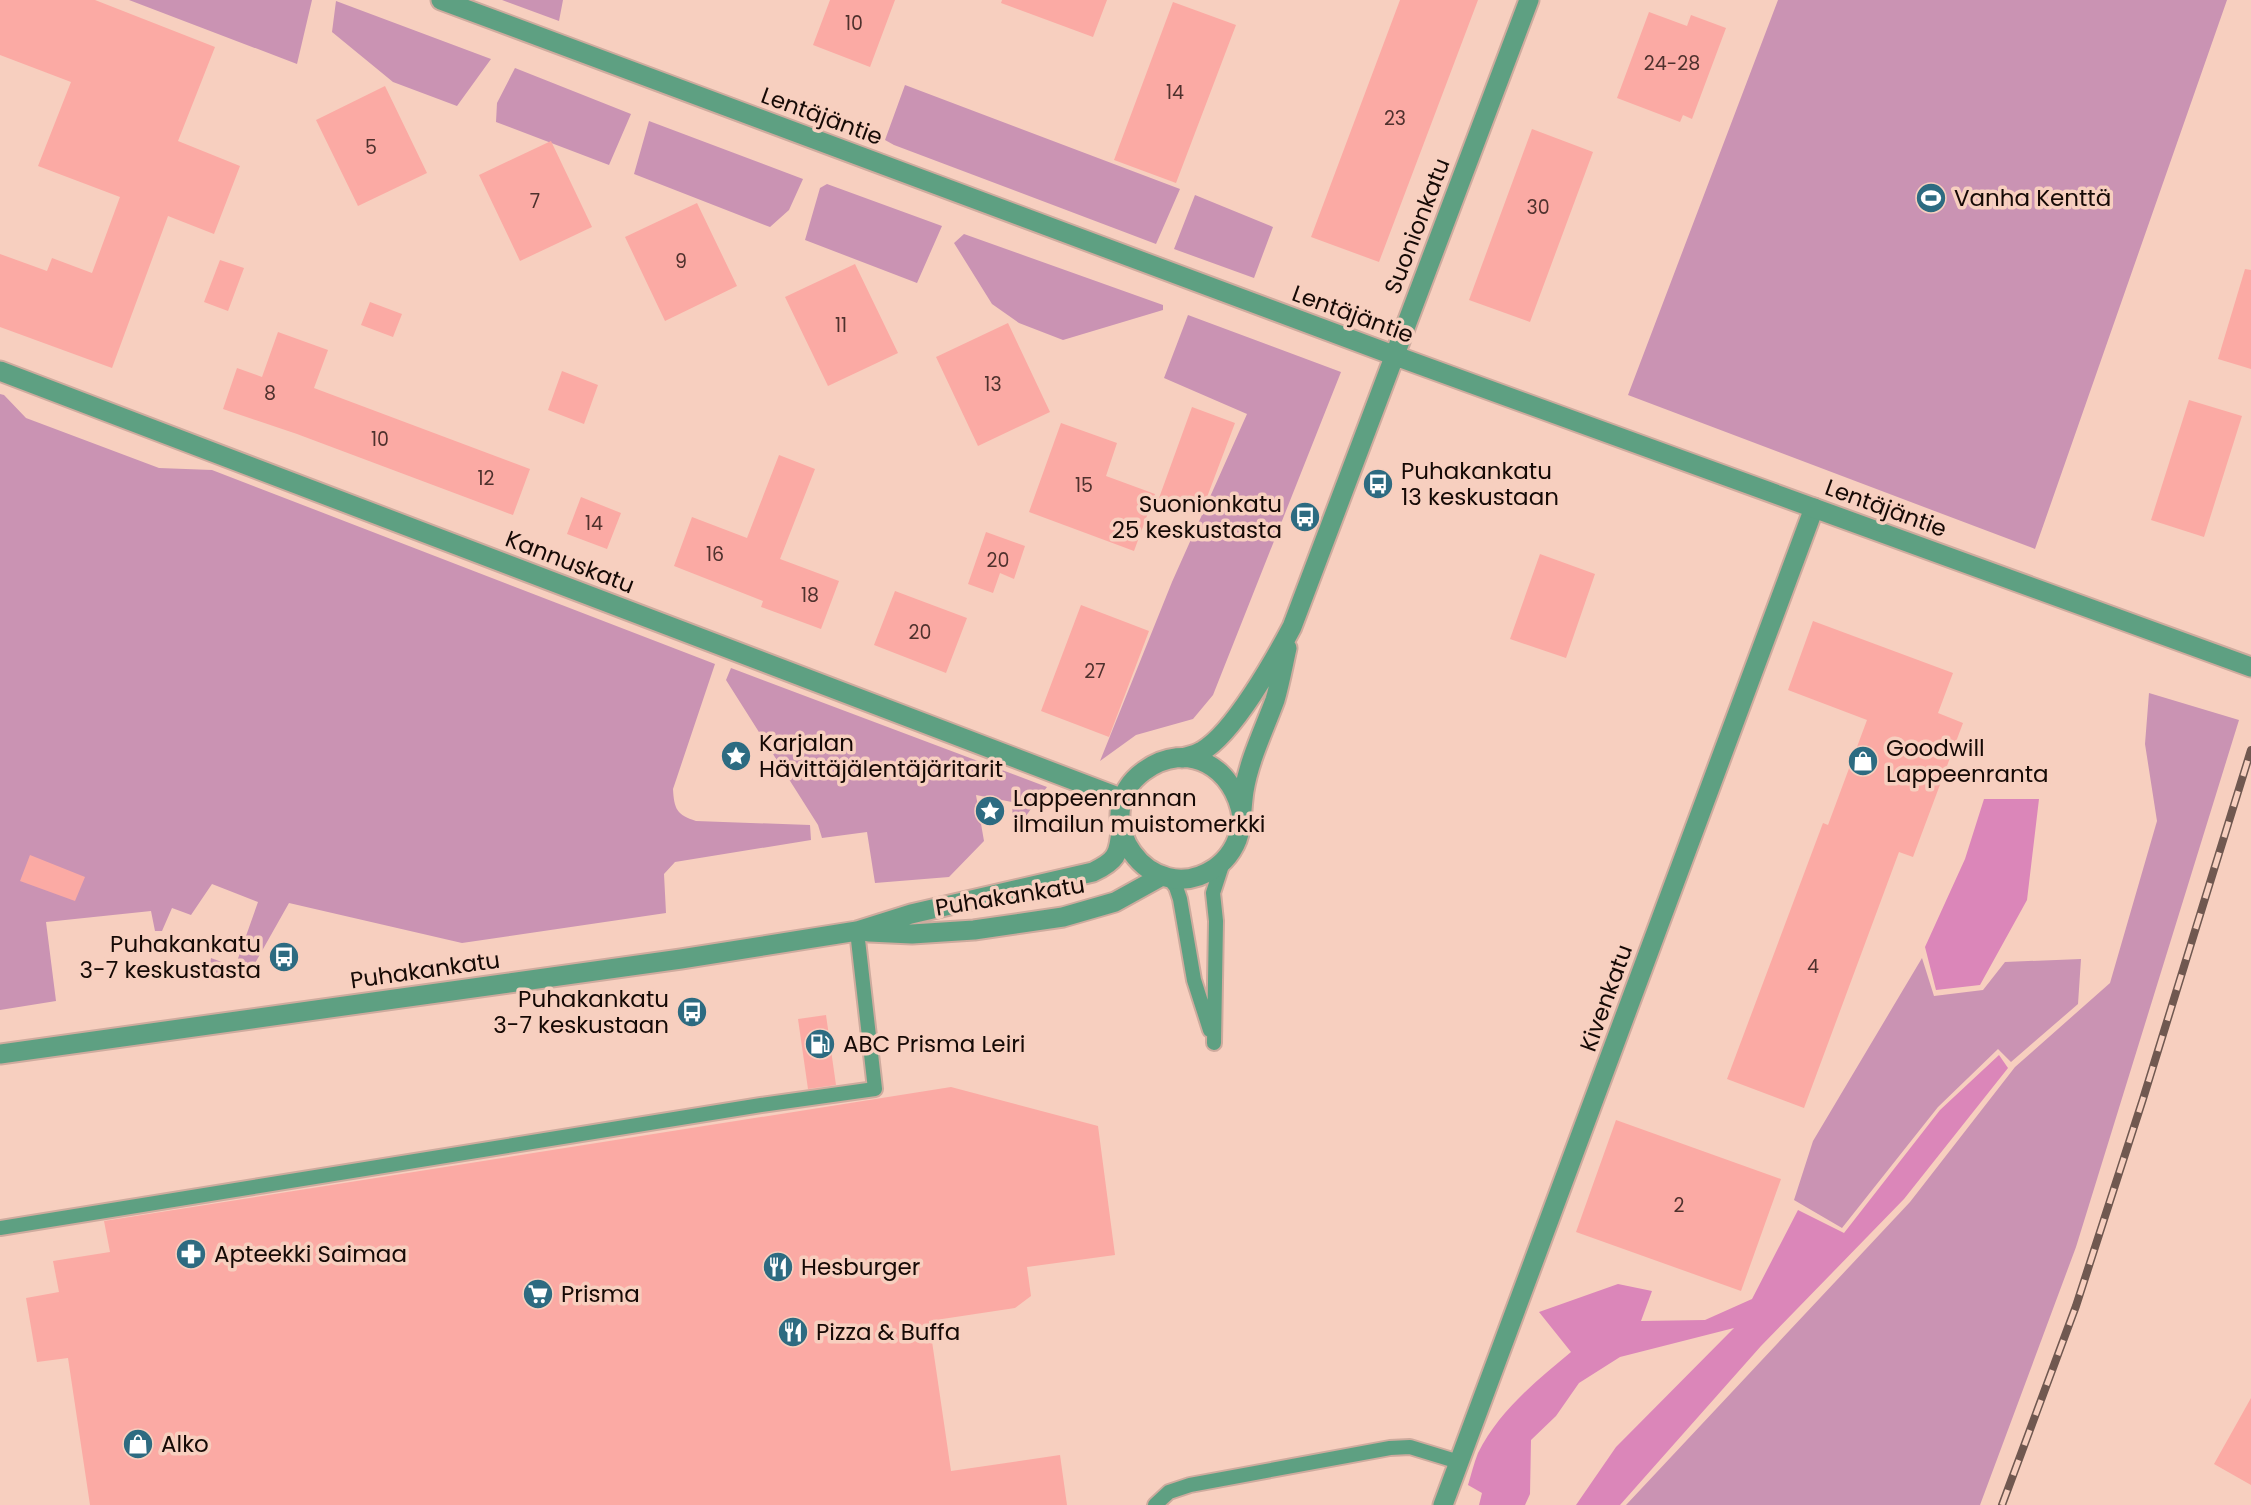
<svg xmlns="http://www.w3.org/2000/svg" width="2251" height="1505" font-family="Poppins,sans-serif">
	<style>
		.green { fill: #ca93b3 }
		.forest { fill: #db86b9 }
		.building { fill: #fbaaa4 }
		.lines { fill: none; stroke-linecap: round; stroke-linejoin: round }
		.service-casing { stroke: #ceab9e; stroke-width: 18 }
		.minor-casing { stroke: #ceab9e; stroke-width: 23 }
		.tertiary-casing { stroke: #ceab9e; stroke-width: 23 }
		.service { stroke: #5ea082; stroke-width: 14 }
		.minor { stroke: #5ea082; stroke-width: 19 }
		.tertiary { stroke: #5ea082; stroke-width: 19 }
		.rail-casing { stroke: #705850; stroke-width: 8 }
		.rail { stroke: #f7cfbf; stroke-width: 5; stroke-dasharray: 16; stroke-linecap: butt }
		.labels { text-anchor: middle; stroke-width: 7; stroke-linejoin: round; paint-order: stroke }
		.number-label { font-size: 19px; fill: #4e312d }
		.street-label { font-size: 23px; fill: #150905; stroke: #f7cfbf }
		.poi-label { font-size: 23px; fill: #150905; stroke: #f7cfbf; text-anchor: start }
	</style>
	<rect width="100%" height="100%" fill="#f7cfbf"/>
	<!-- green -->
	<path class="green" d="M129 0H312L297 64Z
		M502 0H563L559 21Z
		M1778 0H2227L2035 549 1628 395Z
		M336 1 491 59 457 106 393 82 332 32Z
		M515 68 631 114 609 165 496 122 497 103Z
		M905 85 1180 189 1156 244 894 145 885 140Z
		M649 121 803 179 789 210 770 227 634 174Z
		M827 184 942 226 917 283 805 240 820 188Z
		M1195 195 1273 227 1254 278 1174 249Z
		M964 234 1163 305V310L1063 340 1019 323 992 304 954 243Z
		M1188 315 1341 372 1213 695 1193 719 1136 735 1100 761 1172 582 1247 414 1164 378Z
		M0 394 4 395 26 418 159 468 212 470 715 664 673 789C674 809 677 815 696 821L810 825 811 840 675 862 664 874 666 913 462 943 289 903 254 965 208 981 211 958 235 967 258 902 212 884 191 915 172 908 162 931H155L151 911 46 922 56 1001 0 1010Z
		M731 668 1047 787 1020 824 1013 823 1012 802 976 795 984 841 949 877 875 883 867 832 822 838 818 825 726 680Z
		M2149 693 2239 720 2076 1247 1980 1505H1626L1910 1202 2015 1067 2110 983 2157 821 2145 744Z
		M1922 958 1934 996 1983 990 2005 962 2081 959 2078 1004 2011 1062 1998 1049 1938 1107 1842 1228 1794 1200 1813 1141Z"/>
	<!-- forest -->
	<path class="forest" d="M1984 799H2039L2027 900 1980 985 1936 990 1925 947 1965 859Z
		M1999 1055 2008 1068 1904 1199 1761 1346 1620 1505H1576L1616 1447 1734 1328 1620 1357 1579 1383 1556 1416 1531 1440 1530 1494 1525 1505H1479L1482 1493 1468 1485C1471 1475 1474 1463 1478 1453 1499 1411 1536 1381 1571 1352L1539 1312 1618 1284 1652 1291 1641 1321 1705 1320 1752 1299 1798 1210 1844 1233 1940 1110Z"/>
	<!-- building -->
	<path class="building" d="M0 0H95L215 47 178 141 240 166 214 234 168 216 112 368 0 327V254L47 271 52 258 92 273 120 197 38 166 71 82 0 55Z
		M830 0H895L870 67 813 45Z
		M1002 0H1107L1093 37 1001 3Z
		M1400 0H1478L1379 262 1311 237Z
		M1173 2 1236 25 1176 183 1114 160Z
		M1649 12 1687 26 1691 15 1726 28 1692 119 1683 115 1680 122 1617 98Z
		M385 86 427 173 358 206 316 120Z
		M1532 129 1593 152 1530 322 1469 300Z
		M551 141 592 227 520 261 479 175Z
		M697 203 737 286 665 321 625 237Z
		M220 260 244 268 228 311 204 302Z
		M855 264 898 353 828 386 785 297Z
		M2245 269 2251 270V369L2218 359Z
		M370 302 402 314 393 337 361 325Z
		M1008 323 1050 412 978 446 936 357Z
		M278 332 328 350 314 388 530 469 513 515 297 434 223 409 237 368 262 377Z
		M562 371 598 385 584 424 548 410Z
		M2189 400 2242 416 2204 537 2151 520Z
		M1192 407 1235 423 1201 513 1159 498Z
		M1061 423 1117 443 1106 476 1155 494 1134 551 1029 512Z
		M779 455 815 469 780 559 839 581 821 629 761 607 763 601 674 566 692 517 747 538Z
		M581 497 621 513 607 549 567 534Z
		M986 532 1025 546 1014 579 1000 573 993 593 968 584Z
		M1540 554 1595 574 1566 658 1510 639Z
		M895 591 967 618 946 673 874 645Z
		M1081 605 1149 631 1109 737 1041 711Z
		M1813 621 1953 673 1938 713 1963 723 1913 857 1899 852 1804 1108 1727 1079 1823 823 1828 825 1867 720 1788 690Z
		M30 855 85 877 75 901 20 881Z
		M826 1015 836 1085 808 1089 798 1019Z
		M951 1087 1098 1126 1115 1255 1027 1267 1031 1296 1015 1308 929 1321 951 1471 1060 1455 1067 1505H90L68 1358 37 1362 26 1298 59 1292 53 1261 110 1252 104 1221Z
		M1616 1120 1781 1179 1741 1291 1576 1232Z
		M2251 1398V1485L2214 1464Z"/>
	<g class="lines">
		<!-- service casing -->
		<g class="service-casing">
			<path id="service" d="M1169 878 1176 887 1180 899 1194 980 1210 1030
				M1214 1043 1216 921 1213 893 1223 862
				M0 1228 761 1105 875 1089 857 931
				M1155 1505 1169 1492 1190 1485 1390 1448 1410 1447 1459 1462"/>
		</g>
		<!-- minor casing -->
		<g class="minor-casing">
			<path id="minor" d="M0 371 1123 799
				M1443 1505 1814 508"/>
		</g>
		<!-- tertiary casing -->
		<g class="tertiary-casing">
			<path id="tertiary" d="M441 0 1393 355 2251 667
				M1182 758C1189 756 1196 755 1202 751 1233 734 1275 659 1292 627L1529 0
				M1242 817C1235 768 1188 739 1144 771 1083 815 1150 912 1215 868 1228 859 1238 844 1240 828 1242 816 1242 804 1244 791 1249 760 1264 730 1275 700 1280 683 1283 666 1287 648
				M869 932 912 934 974 930 1063 917 1115 902 1162 876
				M0 1054 681 959 857 931 911 914 1093 872C1116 861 1119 855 1121 830"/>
		</g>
		<!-- service -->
		<use href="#service" class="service"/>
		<!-- minor -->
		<use href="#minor" class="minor"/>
		<!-- tertiary -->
		<use href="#tertiary" class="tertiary"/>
		<!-- rail casing -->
		<g class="rail-casing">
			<path id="rail" d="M2002 1505 2076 1306 2143 1099 2251 750"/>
		</g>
		<!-- rail -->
		<use href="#rail" class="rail"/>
	</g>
	<!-- icons -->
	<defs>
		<g id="stadium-disc" transform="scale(1.575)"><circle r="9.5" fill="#2d6b81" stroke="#f7cfbf"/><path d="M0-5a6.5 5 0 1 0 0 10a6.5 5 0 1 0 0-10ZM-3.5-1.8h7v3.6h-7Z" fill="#fff"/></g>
		<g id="bus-disc" transform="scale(1.575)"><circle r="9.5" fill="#2d6b81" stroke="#f7cfbf"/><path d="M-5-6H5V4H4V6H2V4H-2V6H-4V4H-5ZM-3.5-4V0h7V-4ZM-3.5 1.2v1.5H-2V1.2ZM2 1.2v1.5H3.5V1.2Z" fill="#fff"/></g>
		<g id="sight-disc" transform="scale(1.575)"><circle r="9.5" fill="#2d6b81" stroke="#f7cfbf"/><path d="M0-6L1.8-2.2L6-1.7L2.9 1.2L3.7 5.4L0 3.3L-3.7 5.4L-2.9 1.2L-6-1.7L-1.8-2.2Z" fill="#fff"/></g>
		<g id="shop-disc" transform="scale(1.575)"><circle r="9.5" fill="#2d6b81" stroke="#f7cfbf"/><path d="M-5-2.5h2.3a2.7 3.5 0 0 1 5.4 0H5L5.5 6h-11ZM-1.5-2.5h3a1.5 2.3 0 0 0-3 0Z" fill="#fff"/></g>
		<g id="fuel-disc" transform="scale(1.575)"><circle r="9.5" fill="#2d6b81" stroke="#f7cfbf"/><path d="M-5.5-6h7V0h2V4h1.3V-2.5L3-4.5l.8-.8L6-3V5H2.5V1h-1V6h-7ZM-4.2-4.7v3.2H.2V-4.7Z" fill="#fff"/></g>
		<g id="pharmacy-disc" transform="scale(1.575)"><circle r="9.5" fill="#2d6b81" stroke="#f7cfbf"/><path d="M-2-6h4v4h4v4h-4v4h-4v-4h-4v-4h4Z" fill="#fff"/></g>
		<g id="restaurant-disc" transform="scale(1.575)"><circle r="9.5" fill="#2d6b81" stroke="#f7cfbf"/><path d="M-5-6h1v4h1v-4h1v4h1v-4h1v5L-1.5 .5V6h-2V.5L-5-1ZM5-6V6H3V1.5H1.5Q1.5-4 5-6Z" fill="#fff"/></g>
		<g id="supermarket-disc" transform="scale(1.575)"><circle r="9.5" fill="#2d6b81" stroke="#f7cfbf"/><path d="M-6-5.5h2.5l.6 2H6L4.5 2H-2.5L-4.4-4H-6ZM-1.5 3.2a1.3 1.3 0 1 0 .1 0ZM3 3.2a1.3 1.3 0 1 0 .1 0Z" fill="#fff"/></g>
	</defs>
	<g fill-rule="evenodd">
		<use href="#stadium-disc" x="1931" y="198"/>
		<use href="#bus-disc" x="1378" y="484"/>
		<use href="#bus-disc" x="1305" y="517"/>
		<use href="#sight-disc" x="736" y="756"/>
		<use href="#shop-disc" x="1863" y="761"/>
		<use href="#sight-disc" x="990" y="811"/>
		<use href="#bus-disc" x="284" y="957"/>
		<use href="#bus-disc" x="692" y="1012"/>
		<use href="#fuel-disc" x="820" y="1044"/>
		<use href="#pharmacy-disc" x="191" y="1254"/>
		<use href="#restaurant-disc" x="778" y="1267"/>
		<use href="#supermarket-disc" x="538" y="1294"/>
		<use href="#restaurant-disc" x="793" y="1332"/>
		<use href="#shop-disc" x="138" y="1444"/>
	</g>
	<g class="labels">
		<!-- number labels -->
		<g class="number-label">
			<text x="854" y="30">10</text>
			<text x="1672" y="70">24-28</text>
			<text x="1175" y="99">14</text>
			<text x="1395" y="125">23</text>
			<text x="371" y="154">5</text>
			<text x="535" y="208">7</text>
			<text x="1538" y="214">30</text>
			<text x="681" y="268">9</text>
			<text x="841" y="332">11</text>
			<text x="993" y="391">13</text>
			<text x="270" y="400">8</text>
			<text x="380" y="446">10</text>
			<text x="486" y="485">12</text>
			<text x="1084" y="492">15</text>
			<text x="594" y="530">14</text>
			<text x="715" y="561">16</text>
			<text x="998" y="567">20</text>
			<text x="810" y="602">18</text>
			<text x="920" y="639">20</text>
			<text x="1095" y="678">27</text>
			<text x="1813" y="973">4</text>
			<text x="1679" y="1212">2</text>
		</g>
		<!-- street labels -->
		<g class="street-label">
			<text transform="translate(822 116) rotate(20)" y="8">Lentäjäntie</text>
			<text transform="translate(1417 226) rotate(-69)" y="8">Suonionkatu</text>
			<text transform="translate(1353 314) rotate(20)" y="8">Lentäjäntie</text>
			<text transform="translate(1886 508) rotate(20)" y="8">Lentäjäntie</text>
			<text transform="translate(570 562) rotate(21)" y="8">Kannuskatu</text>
			<text transform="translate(1010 896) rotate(-9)" y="8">Puhakankatu</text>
			<text transform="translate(425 970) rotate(-8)" y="8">Puhakankatu</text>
			<text transform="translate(1606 998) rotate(-70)" y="8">Kivenkatu</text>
		</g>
		<!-- poi labels -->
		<g class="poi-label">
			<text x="1954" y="206">Vanha Kenttä</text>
			<text x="1401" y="479">Puhakankatu<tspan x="1401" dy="26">13 keskustaan</tspan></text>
			<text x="1282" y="512" text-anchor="end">Suonionkatu<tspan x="1282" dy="26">25 keskustasta</tspan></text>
			<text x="759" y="751">Karjalan<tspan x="759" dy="26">Hävittäjälentäjäritarit</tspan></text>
			<text x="1886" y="756">Goodwill<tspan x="1886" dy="26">Lappeenranta</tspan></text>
			<text x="1013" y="806">Lappeenrannan<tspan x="1013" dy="26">ilmailun muistomerkki</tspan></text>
			<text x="261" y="952" text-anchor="end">Puhakankatu<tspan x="261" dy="26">3-7 keskustasta</tspan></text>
			<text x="669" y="1007" text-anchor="end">Puhakankatu<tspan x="669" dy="26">3-7 keskustaan</tspan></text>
			<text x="843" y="1052">ABC Prisma Leiri</text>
			<text x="214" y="1262">Apteekki Saimaa</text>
			<text x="801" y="1275">Hesburger</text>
			<text x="561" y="1302">Prisma</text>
			<text x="816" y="1340">Pizza &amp; Buffa</text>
			<text x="161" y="1452">Alko</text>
		</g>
	</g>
</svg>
